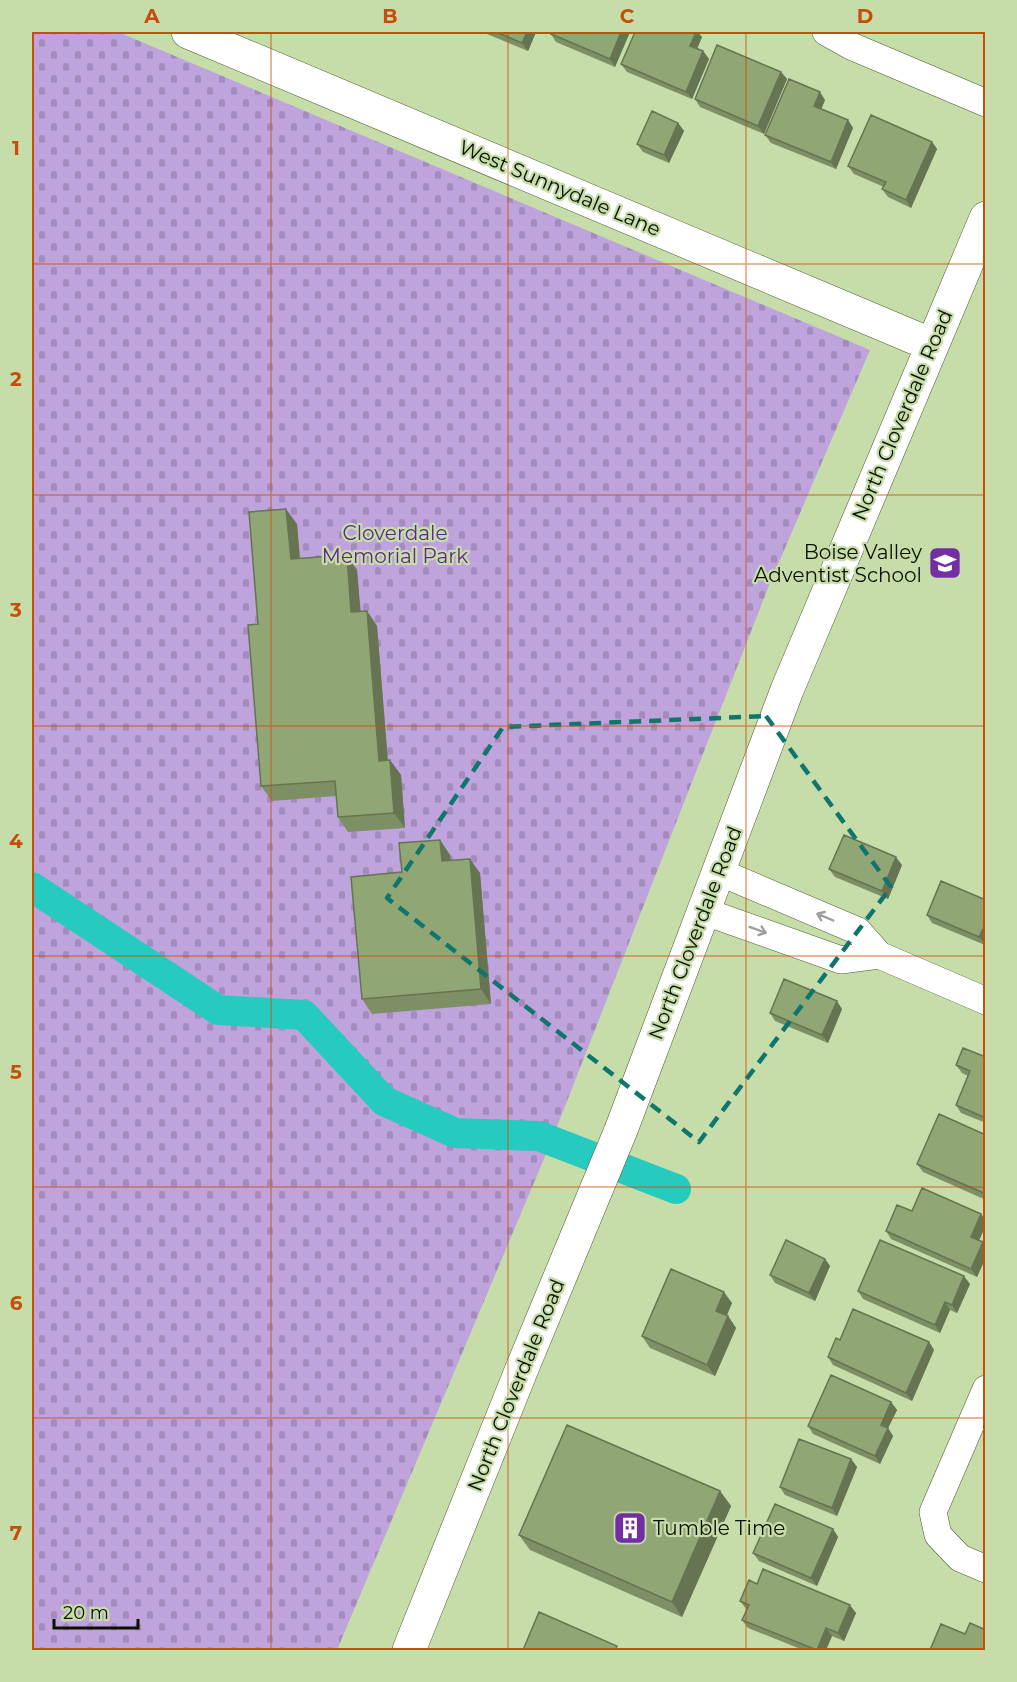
<svg xmlns="http://www.w3.org/2000/svg" width="1017" height="1682" font-family="Montserrat,sans-serif">
	<style>
		.cemetery { fill: url(#cemetery-stones) }
		.lines { fill: none; stroke-linecap: round; stroke-linejoin: round }
		.canal { stroke: #27cabe; stroke-width: 30 }
		.street-casing { stroke: #495b2d; stroke-width: 28 }
		.secondary-casing { stroke: #495b2d; stroke-width: 34 }
		.street { stroke: #fff; stroke-width: 27 }
		.secondary { stroke: #fff; stroke-width: 33 }
		.wall { fill: #7d8f65 }
		.shaded-wall { fill: #667452 }
		.building { fill: #91a675; stroke: #667452; stroke-width: 1.5 }
		.oneway { stroke: #9da09a }
		.marked { fill: none; stroke: #0f766e; stroke-width: 4.5; stroke-dasharray: 12 8; stroke-linejoin: round }
		.grid { fill: none; stroke: #c74e0a; stroke-width: 1.5; stroke-opacity: 0.55 }
		.labels { text-anchor: middle; stroke-width: 4.5; stroke-linejoin: round; paint-order: stroke }
		.street-label { font-size: 20px; fill: #0a1102; stroke: #c6ddaa }
		.park-label { font-size: 20px; fill: #602889; stroke: #c6ddaa }
		.poi-label { font-size: 20px; fill: #0a1102; stroke: #c6ddaa; text-anchor: end }
		.neatline { fill: none; stroke: #c74e0a; stroke-width: 2 }
		.grid-label { font-size: 20px; text-anchor: middle; font-weight: bold; fill: #c74e0a }
	</style>
	<defs>
		<pattern id="cemetery-stones" width="16" height="16" patternUnits="userSpaceOnUse" patternTransform="scale(1.5)"><rect width="16" height="16" fill="#bfa3dc"/><path d="M2 7V4a2 2 0 0 1 4 0v3zM10 15v-3a2 2 0 0 1 4 0v3z" fill="#a38bbb"/></pattern>
	</defs>
	<rect width="100%" height="100%" fill="#c6ddaa"/>
	<!-- cemetery -->
	<path class="cemetery" d="M32 32H118L870 350 770 583 549 1147 337 1650H32Z"/>
	<g class="lines">
		<!-- canal -->
		<path class="canal" d="M32 887 218 1010 304 1015 384 1101 455 1133 539 1136 676 1189"/>
		<!-- street casing -->
		<g class="street-casing">
			<path id="street" d="M826 32 851 46 986 103
				M703 911 841 960 879 955 858 931 717 871
				M879 955 986 1001
				M986 1389 933 1512 938 1535 960 1558 986 1569"/>
		</g>
		<!-- secondary casing -->
		<g class="secondary-casing">
			<path id="secondary" d="M188 32 932 345
				M409 1650 523 1366 621 1130 787 690 986 218"/>
		</g>
		<!-- street -->
		<use href="#street" class="street"/>
		<!-- secondary -->
		<use href="#secondary" class="secondary"/>
	</g>
	<!-- wall -->
	<path class="wall" d="M482 32H536L528 51Z
		M630 32 615 67 556 42 551 34Z
		M702 37 697 49 703 51 709 59 692 99 627 72 621 64Z
		M781 72 787 79 764 134 700 107 695 99Z
		M825 100 821 109 848 120 853 128 836 169 771 143 765 135Z
		M678 123 684 131 669 163 643 152 637 144Z
		M932 142 937 149 911 208 888 197 882 189 884 187 854 174 848 166Z
		M297 524 300 558 357 570 360 612 367 611 377 626 388 760H390L401 775 405 828 348 832 338 817 336 796 272 801 261 786 258 624Z
		M440 840 450 855 451 860 480 873 491 1004 372 1014 362 999 402 872Z
		M902 865 888 899 835 877 829 869Z
		M941 881 985 945 932 923 927 915Z
		M842 1009 828 1043 775 1021 770 1013Z
		M986 1057V1123L961 1113 956 1105 968 1076 962 1073 956 1065Z
		M986 1135V1200L923 1172 917 1164Z
		M912 1211 986 1220V1225L979 1240 983 1242 986 1246V1257L977 1277 891 1239 886 1231Z
		M825 1259 830 1266 815 1301 775 1283 770 1275Z
		M970 1284 957 1313 950 1310 940 1333 863 1299 858 1291Z
		M732 1303 727 1315 728 1316 736 1328 715 1376 650 1348 642 1336Z
		M840 1340 929 1342 934 1350 912 1401 833 1365 828 1357Z
		M891 1402 897 1410 888 1428 893 1436 880 1464 813 1434 808 1426Z
		M851 1459 857 1467 837 1516 785 1495 780 1487Z
		M720 1491 731 1506 682 1617 530 1550 519 1535Z
		M833 1529 838 1537 817 1586 759 1561 753 1553Z
		M757 1584 856 1613 844 1641 832 1636 826 1650H803L748 1628 742 1620 747 1610 740 1601Z"/>
	<!-- shaded-wall -->
	<path class="shaded-wall" d="M527 32H536L528 51 522 43Z
		M621 32H630L615 67 610 59Z
		M696 32H698L702 37 695 53 690 46Z
		M703 51 709 59 692 99 686 92Z
		M781 72 787 79 764 134 758 126Z
		M820 92 825 100 819 114 814 106Z
		M848 120 853 128 836 169 831 162Z
		M678 123 684 131 669 163 664 155Z
		M932 142 937 149 911 208 906 200Z
		M286 509 297 524 301 574 291 559Z
		M347 555 357 570 362 627 351 612Z
		M367 611 377 626 389 776 379 761Z
		M390 760 401 775 405 828 394 813Z
		M440 840 450 855 452 876 442 861Z
		M896 857 902 865 888 899 882 891Z
		M470 859 480 873 491 1004 481 989Z
		M986 923V944L985 945 979 937Z
		M837 1001 842 1009 828 1043 822 1035Z
		M981 1214 986 1220V1225L977 1245 971 1237Z
		M983 1242 986 1246V1257L977 1277 971 1269Z
		M825 1259 830 1266 815 1301 809 1293Z
		M964 1276 970 1284 957 1313 952 1305Z
		M724 1292 732 1303 724 1322 716 1311Z
		M945 1302 950 1310 940 1333 935 1325Z
		M728 1316 736 1328 715 1376 707 1365Z
		M929 1342 934 1350 912 1401 906 1393Z
		M891 1402 897 1410 888 1428 893 1436 880 1464 875 1456 881 1425Z
		M851 1459 857 1467 837 1516 832 1508Z
		M720 1491 731 1506 682 1617 672 1602Z
		M833 1529 838 1537 817 1586 811 1578Z
		M850 1605 856 1613 844 1641 838 1633Z
		M826 1628 832 1636 826 1650H817Z"/>
	<!-- building -->
	<path class="building" d="M496 32H527L522 43Z
		M552 32H621L610 59 551 34Z
		M635 32H696L690 46 703 51 686 92 621 64Z
		M717 45 781 72 758 126 695 99Z
		M789 79 820 92 814 106 848 120 831 162 765 135Z
		M652 111 678 123 664 155 637 144Z
		M871 115 932 142 906 200 882 189 886 182 848 166Z
		M286 509 291 559 347 555 351 612 367 611 379 761 390 760 394 813 338 817 335 781 261 786 248 625 258 624 249 512Z
		M844 835 896 857 882 891 829 869Z
		M440 840 442 861 470 859 481 989 362 999 351 877 402 872 399 843Z
		M941 881 986 900V923L979 937 927 915Z
		M784 979 837 1001 822 1035 770 1013Z
		M963 1048 986 1057V1118L956 1105 970 1071 956 1065Z
		M939 1114 986 1135V1194L917 1164Z
		M922 1188 981 1214 971 1237 983 1242 971 1269 886 1231 897 1205 912 1211Z
		M786 1240 825 1259 809 1293 770 1275Z
		M880 1240 964 1276 952 1305 945 1302 935 1325 858 1291Z
		M671 1269 724 1292 716 1311 728 1316 707 1365 642 1336Z
		M853 1309 929 1342 906 1393 828 1357 836 1338 840 1340Z
		M831 1375 891 1402 881 1425 888 1428 875 1456 808 1426Z
		M567 1425 720 1491 672 1602 519 1535Z
		M799 1439 851 1459 832 1508 780 1487Z
		M775 1504 833 1529 811 1578 753 1553Z
		M763 1569 850 1605 838 1633 826 1628 817 1650 742 1620 749 1605 740 1601 749 1580 757 1584Z
		M539 1612 617 1646 615 1650H523Z
		M970 1623 986 1630V1650H930L941 1624 965 1634Z"/>
	<!-- one-way arrows -->
	<defs><path id="oneway-shaft" d="M-6 0H5M1.5-3L5.5 0L1.5 3" fill="none" stroke-width="1.6" stroke-linecap="round" stroke-linejoin="round" transform="scale(1.5)"/></defs>
	<g class="oneway">
		<use href="#oneway-shaft" transform="translate(825 917) rotate(-157)"/>
		<use href="#oneway-shaft" transform="translate(758 930) rotate(20)"/>
	</g>
	<!-- marked area -->
	<path class="marked" d="M766 716 891 887 699 1142 387 898 503 727Z"/>
	<!-- grid -->
	<path class="grid" d="M271 32V1650M508 32V1650M746 32V1650M32 264H986M32 495H986M32 726H986M32 956H986M32 1187H986M32 1418H986"/>
	<!-- icons -->
	<defs>
		<g id="school-square" transform="scale(1.725)"><rect x="-9" y="-9" width="18" height="18" rx="4" fill="#722ea2" stroke="#c6ddaa"/><path d="M0-5L7-2L0 1L-7-2ZM-4 1L0 2.5L4 1V4Q0 6-4 4Z" fill="#fff"/></g>
		<g id="building-square" transform="scale(1.725)"><rect x="-9" y="-9" width="18" height="18" rx="4" fill="#722ea2" stroke="#c6ddaa"/><path d="M-4-6H4V6H1V3H-1V6H-4ZM-2.5-4.3h1.7v1.8h-1.7ZM.8-4.3h1.7v1.8H.8ZM-2.5-1h1.7V.8h-1.7ZM.8-1h1.7V.8H.8Z" fill="#fff"/></g>
	</defs>
	<g fill-rule="evenodd">
		<use href="#school-square" x="945" y="563"/>
		<use href="#building-square" x="630" y="1528"/>
	</g>
	<g class="labels">
		<!-- street labels -->
		<g class="street-label">
			<text transform="translate(560 188) rotate(23)" y="7">West Sunnydale Lane</text>
			<text transform="translate(902 415) rotate(-67)" y="7">North Cloverdale Road</text>
			<text transform="translate(695 933) rotate(-69)" y="7">North Cloverdale Road</text>
			<text transform="translate(516 1385) rotate(-68)" y="7">North Cloverdale Road</text>
		</g>
		<!-- park labels -->
		<g class="park-label">
			<text x="395" y="540">Cloverdale<tspan x="395" dy="23">Memorial Park</tspan></text>
		</g>
		<!-- poi labels -->
		<g class="poi-label">
			<text x="922" y="559">Boise Valley<tspan x="922" dy="23">Adventist School</tspan></text>
			<text x="653" y="1535" text-anchor="start">Tumble Time</text>
		</g>
	</g>
	<!-- border -->
	<rect width="1017" height="1682" fill="none" stroke="#c6ddaa" stroke-width="66"/>
	<!-- scale -->
	<path d="M54 1619v9h84v-9" fill="none" stroke="#0a1102" stroke-width="3"/>
	<text x="63" y="1619" font-size="18" fill="#0a1102" stroke="#c6ddaa" stroke-width="4.5" paint-order="stroke">20 m</text>
	<rect x="33" y="33" width="951" height="1616" class="neatline"/>
	<g class="grid-label">
		<text x="152" y="23">A</text>
		<text x="390" y="23">B</text>
		<text x="627" y="23">C</text>
		<text x="865" y="23">D</text>
		<text x="16" y="155">1</text>
		<text x="16" y="386">2</text>
		<text x="16" y="617">3</text>
		<text x="16" y="848">4</text>
		<text x="16" y="1079">5</text>
		<text x="16" y="1310">6</text>
		<text x="16" y="1540">7</text>
	</g>
</svg>
